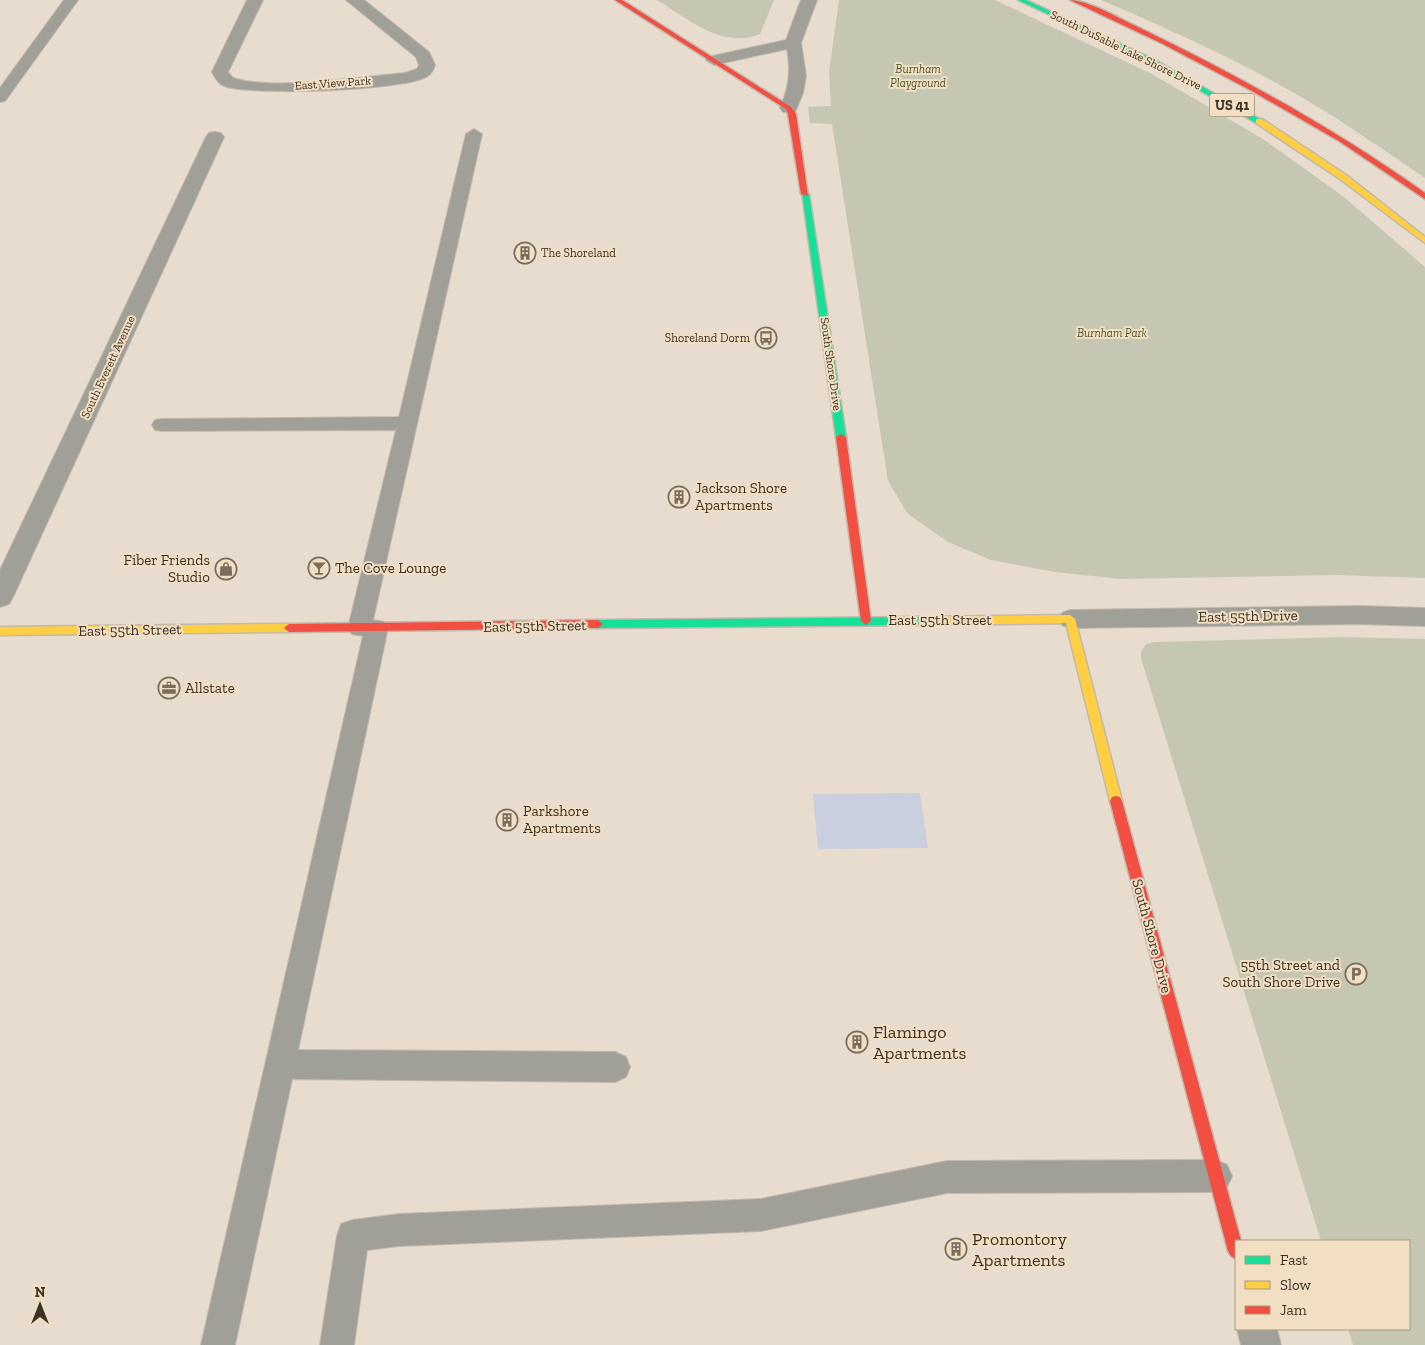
<svg xmlns="http://www.w3.org/2000/svg" width="1425" height="1345" font-family="'Zilla Slab',serif">
	<style>
		.green { fill: #c5c7b2 }
		.water { fill: #c9cfdf }
		.lines { fill: none; stroke-linecap: round; stroke-linejoin: round }
		.lane-casing { stroke: #c2b9ae; stroke-width: 2 }
		.street-casing { stroke: #c2b9ae; stroke-width: 2 }
		.fast-casing { stroke: #c2b9ae; stroke-width: 3 }
		.slow-casing { stroke: #c2b9ae; stroke-width: 3 }
		.jam-casing { stroke: #c2b9ae; stroke-width: 3 }
		.lane { fill: #a09f98; fill-rule: evenodd }
		.street { fill: #a09f98; fill-rule: evenodd }
		.fast { fill: #16e098; fill-rule: evenodd }
		.slow { fill: #ffcf43; fill-rule: evenodd }
		.jam { fill: #f24e42; fill-rule: evenodd }
		.labels { text-anchor: middle; stroke-width: 4; stroke-linejoin: round; paint-order: stroke }
		.far-street-label { font-size: 12px; fill: #3a3227; stroke: #f2dec2 }
		.far-park-label { font-size: 12px; font-style: italic; fill: #48592a; stroke: #f2dec2 }
		.far-poi-label { font-size: 12px; fill: #3a3227; stroke: #f2dec2; text-anchor: start }
		.shield { fill: #f2dec2; stroke: #716656; stroke-width: 1 }
		.shield-label { font-size: 14px; font-weight: bold; fill: #3a3227 }
		.poi-label { font-size: 15px; fill: #3a3227; stroke: #f2dec2; text-anchor: start }
		.street-label { font-size: 15px; fill: #3a3227; stroke: #f2dec2 }
		.near-poi-label { font-size: 18px; fill: #3a3227; stroke: #f2dec2; text-anchor: start }
	</style>
	<rect width="100%" height="100%" fill="#e7dccd"/>
	<!-- green -->
	<path class="green" d="M657 0H774L760 34C723 50 687 18 657 0Z
		M839 0H995L1152 74 1263 139 1344 197 1425 267V578L1338 575 1121 579 1055 572 991 560 948 542 908 514 888 481 832 124 810 123 808 107 831 106 829 72Z
		M1101 0H1425V178C1378 146 1330 112 1280 85 1222 53 1162 26 1101 0Z
		M1343 637 1425 639V1345H1353L1348 1329H1409V1241H1321L1141 658V652L1146 644 1154 642Z"/>
	<!-- water -->
	<path class="water" d="M920 793 928 848 818 849 813 794Z"/>
	<g class="lines">
		<!-- lane casing -->
		<g class="lane-casing">
			<path id="lane" d="M64 0H78L5 101 0 102V88Z
				M474 129 482 134 373 620 384 622 388 628 298 1050 615 1052 626 1057 630 1067 626 1077 615 1082 292 1079 235 1345H201L363 636 352 634 348 628 396 430 162 431 155 430 152 425 155 420 162 419 399 417 466 134Z
				M1357 606 1425 608V626L1357 624 1070 628 1062 625 1059 619 1062 613 1070 610Z
				M1216 1160 1227 1165 1232 1176 1227 1187 1216 1192 947 1193 761 1231 399 1246 367 1250 354 1345H320L337 1236 341 1224 353 1220 399 1214 761 1199 947 1161Z"/>
		</g>
		<!-- street casing -->
		<g class="street-casing">
			<path id="street" d="M247 0H263L228 72 233 78C274 91 360 77 405 73L417 69 419 65 416 57 346 0H364L429 52 435 65C434 68 432 73 429 75 412 91 249 96 224 86 218 84 215 77 212 72Z
				M801 0H817L801 43 806 76 803 93 795 112H783L780 108C789 89 791 69 787 49L714 65 706 60 708 57 786 40Z
				M215 132 221 133 224 137 13 597 9 604 0 607V570L206 137 209 133Z
				M1237 1329H1277L1281 1345H1241Z"/>
		</g>
		<!-- fast casing -->
		<g class="fast-casing">
			<path id="fast" d="M1018 0H1026L1155 60 1263 121 1256 123 1151 62Z
				M802 192 809 194 846 437 841 440 836 437Z
				M923 617 928 621 923 625 598 628 593 624 598 620Z"/>
		</g>
		<!-- slow casing -->
		<g class="slow-casing">
			<path id="slow" d="M1256 119H1262L1346 175 1425 237V243L1340 179 1256 123Z
				M1070 615 1075 619 1122 801 1120 805 1116 806 1112 805 1110 801 1066 623 923 625 918 621 923 617Z
				M289 624 294 628 289 632 0 635V627Z"/>
		</g>
		<!-- jam casing -->
		<g class="jam-casing">
			<path id="jam" d="M615 0H622L791 107 796 114 808 196 801 194 788 114 786 109Z
				M1070 0C1088 0 1122 20 1140 28 1239 76 1335 129 1425 193V199L1339 141 1252 91 1163 44Z
				M841 434 846 437 871 621 866 625 861 621 836 437Z
				M598 620 603 624 598 628 289 632 284 628 289 624Z
				M1116 796 1120 797 1122 801 1241 1241H1236V1259L1231 1256 1228 1251 1110 801 1112 797Z"/>
		</g>
		<!-- lane -->
		<use href="#lane" class="lane"/>
		<!-- street -->
		<use href="#street" class="street"/>
		<!-- fast -->
		<use href="#fast" class="fast"/>
		<!-- slow -->
		<use href="#slow" class="slow"/>
		<!-- jam -->
		<use href="#jam" class="jam"/>
	</g>
	<!-- icons -->
	<defs>
		<g id="building-ring" transform="scale(1.125)"><circle r="9.5" fill="#f2dec2" stroke="#776e61" stroke-width="1.5"/><path d="M-4-6H4V6H1V3H-1V6H-4ZM-2.5-4.3h1.7v1.8h-1.7ZM.8-4.3h1.7v1.8H.8ZM-2.5-1h1.7V.8h-1.7ZM.8-1h1.7V.8H.8Z" fill="#776e61"/></g>
		<g id="bus-ring" transform="scale(1.125)"><circle r="9.5" fill="#f2dec2" stroke="#776e61" stroke-width="1.5"/><path d="M-5-6H5V4H4V6H2V4H-2V6H-4V4H-5ZM-3.5-4V0h7V-4ZM-3.5 1.2v1.5H-2V1.2ZM2 1.2v1.5H3.5V1.2Z" fill="#776e61"/></g>
		<g id="bar-ring" transform="scale(1.125)"><circle r="9.5" fill="#f2dec2" stroke="#776e61" stroke-width="1.5"/><path d="M-6-5H6L.8 .8V4.5H3.5V6h-7V4.5H-.8V.8Z" fill="#776e61"/></g>
		<g id="shop-ring" transform="scale(1.125)"><circle r="9.5" fill="#f2dec2" stroke="#776e61" stroke-width="1.5"/><path d="M-5-2.5h2.3a2.7 3.5 0 0 1 5.4 0H5L5.5 6h-11ZM-1.5-2.5h3a1.5 2.3 0 0 0-3 0Z" fill="#776e61"/></g>
		<g id="office-ring" transform="scale(1.125)"><circle r="9.5" fill="#f2dec2" stroke="#776e61" stroke-width="1.5"/><path d="M-6-3h4V-5.5h4V-3h4V5H-6ZM-1-4.5V-3h2v-1.5ZM-6 0V1H6V0Z" fill="#776e61"/></g>
		<g id="parking-ring" transform="scale(1.125)"><circle r="9.5" fill="#f2dec2" stroke="#776e61" stroke-width="1.5"/><path d="M-3.5-5.5H1a3.5 3.5 0 0 1 0 7H-1V5.5H-3.5ZM-1-3.4V-.6H.8a1.4 1.4 0 0 0 0-2.8Z" fill="#776e61"/></g>
	</defs>
	<g fill-rule="evenodd">
		<use href="#building-ring" x="525" y="253"/>
		<use href="#bus-ring" x="766" y="338"/>
		<use href="#building-ring" x="679" y="497"/>
		<use href="#bar-ring" x="319" y="568"/>
		<use href="#shop-ring" x="226" y="569"/>
		<use href="#office-ring" x="169" y="688"/>
		<use href="#building-ring" x="507" y="820"/>
		<use href="#parking-ring" x="1356" y="974"/>
		<use href="#building-ring" x="857" y="1042"/>
		<use href="#building-ring" x="956" y="1249"/>
	</g>
	<g class="labels">
		<!-- far-street labels -->
		<g class="far-street-label">
			<text transform="translate(1126 50) rotate(26)" y="4">South DuSable Lake Shore Drive</text>
			<text transform="translate(333 83) rotate(-4)" y="4">East View Park</text>
			<text transform="translate(831 364) rotate(82)" y="4">South Shore Drive</text>
			<text transform="translate(108 367) rotate(-65)" y="4">South Everett Avenue</text>
		</g>
		<!-- far-park labels -->
		<g class="far-park-label">
			<text x="918" y="73">Burnham<tspan x="918" dy="14">Playground</tspan></text>
			<text x="1112" y="337">Burnham Park</text>
		</g>
		<!-- far-poi labels -->
		<g class="far-poi-label">
			<text x="541" y="257">The Shoreland</text>
			<text x="750" y="342" text-anchor="end">Shoreland Dorm</text>
		</g>
		<!-- shield labels -->
		<rect class="shield" x="1209.5" y="93.5" width="45" height="23" rx="4"/>
		<g class="shield-label">
			<text x="1232" y="110">US 41</text>
		</g>
		<!-- poi labels -->
		<g class="poi-label">
			<text x="695" y="493">Jackson Shore<tspan x="695" dy="17">Apartments</tspan></text>
			<text x="210" y="565" text-anchor="end">Fiber Friends<tspan x="210" dy="17">Studio</tspan></text>
			<text x="335" y="573">The Cove Lounge</text>
			<text x="185" y="693">Allstate</text>
			<text x="523" y="816">Parkshore<tspan x="523" dy="17">Apartments</tspan></text>
			<text x="1340" y="970" text-anchor="end">55th Street and<tspan x="1340" dy="17">South Shore Drive</tspan></text>
		</g>
		<!-- street labels -->
		<g class="street-label">
			<text transform="translate(1248 616) rotate(-1)" y="5">East 55th Drive</text>
			<text x="940" y="625">East 55th Street</text>
			<text transform="translate(535 626) rotate(-1)" y="5">East 55th Street</text>
			<text transform="translate(130 630) rotate(-1)" y="5">East 55th Street</text>
			<text transform="translate(1152 936) rotate(75)" y="5">South Shore Drive</text>
		</g>
		<!-- near-poi labels -->
		<g class="near-poi-label">
			<text x="873" y="1038">Flamingo<tspan x="873" dy="21">Apartments</tspan></text>
			<text x="972" y="1245">Promontory<tspan x="972" dy="21">Apartments</tspan></text>
		</g>
	</g>
	<!-- legend -->
	<rect x="1235" y="1240" width="175" height="90" fill="#f2dec2" stroke="#a89984"/>
	<rect x="1245" y="1256" width="25" height="8" fill="#16e098" stroke="#a89984"/>
	<text x="1280" y="1265" font-size="15" fill="#3a3227">Fast</text>
	<rect x="1245" y="1281" width="25" height="8" fill="#ffcf43" stroke="#a89984"/>
	<text x="1280" y="1290" font-size="15" fill="#3a3227">Slow</text>
	<rect x="1245" y="1306" width="25" height="8" fill="#f24e42" stroke="#a89984"/>
	<text x="1280" y="1315" font-size="15" fill="#3a3227">Jam</text>
	<!-- north arrow -->
	<g transform="translate(40 1305)" stroke="#f2dec2" stroke-width="4" paint-order="stroke">
	<path d="M0-4L9 19L0 12L-9 19Z" fill="#3a3227"/>
	<text y="-8" font-size="14" font-weight="bold" text-anchor="middle" fill="#3a3227">N</text>
	</g>
</svg>
